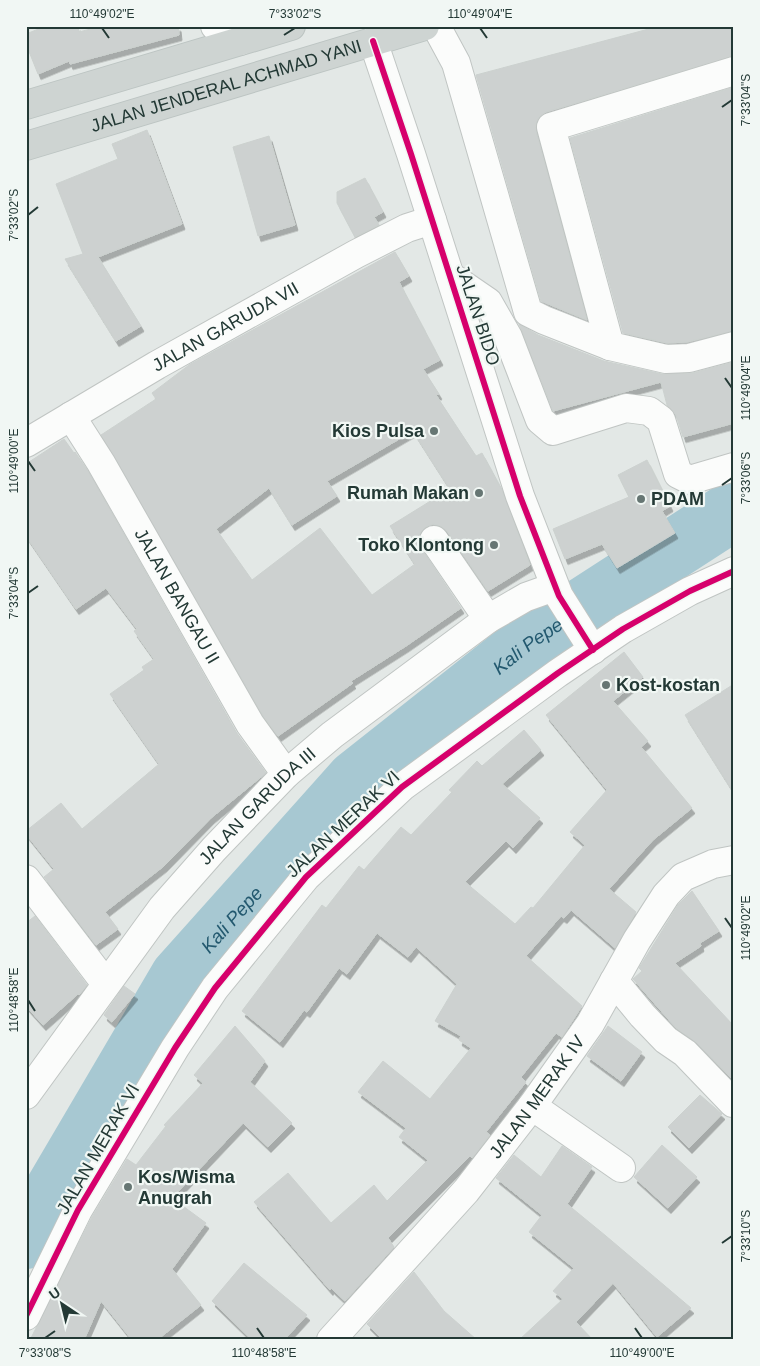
<svg xmlns="http://www.w3.org/2000/svg" width="760" height="1366" font-family="Arial,sans-serif">
	<style>
		.lines { fill: none; stroke-linecap: round; stroke-linejoin: round }
		.river { stroke: #a7c8d2; stroke-width: 60 }
		.building { fill: #cdd1d0; stroke: #ccd1cf; fill-rule: evenodd; filter: url(#shadow) }
		.minor-casing { stroke: #c0c5c3; stroke-width: 30 }
		.major-casing { stroke: #bcc4c2; stroke-width: 30 }
		.minor { stroke: #fbfcfb; stroke-width: 28 }
		.major { stroke: #ced4d2; stroke-width: 28 }
		.cycleway-casing { stroke: #f1f7f4; stroke-width: 9 }
		.cycleway { stroke: #d6006c; stroke-width: 6 }
		.ticks { fill: none; stroke: #233935; stroke-width: 2 }
		.poi-dot { fill: #667673; stroke: #f1f7f4; stroke-width: 2 }
		.labels { text-anchor: middle; stroke-width: 4.5; stroke-linejoin: round; paint-order: stroke }
		.street-label { font-size: 18px; fill: #233935; stroke: #f1f7f4 }
		.poi-label { font-size: 18px; font-weight: bold; fill: #233935; stroke: #f1f7f4; text-anchor: end }
		.water-label { font-size: 19px; font-style: italic; fill: #23596f; stroke: #f1f7f4 }
		.neatline { fill: none; stroke: #233935; stroke-width: 2 }
		.ticks-label { font-size: 12px; text-anchor: middle; fill: #233935 }
	</style>
	<defs>
		<filter id="shadow"><feDropShadow dx="3" dy="5.5" stdDeviation="0" flood-color="#0004"/></filter>
	</defs>
	<rect width="100%" height="100%" fill="#e3e8e6"/>
	<g class="lines">
		<!-- river -->
		<path class="river" id="s1" d="M26 1239 180 977 356 780 533 640 734 510"/>
	</g>
	<!-- building -->
	<path class="building" d="M46 26H78L79 32 102 26H178L179 35 70 64 69 61 38 74 26 44V34Z
		M660 26H734V56L546 112 539 117 536 124V131L587 320 541 301 476 75Z
		M734 87V331L687 342 667 343 623 333 570 138Z
		M147 130 182 224 98 257 141 326 116 341 65 259 83 254 56 184 118 159 112 144Z
		M269 136 295 225 258 236 233 147Z
		M365 178 383 212 374 217 379 225 355 237 337 203V192Z
		M395 252 409 276 399 282 440 360 423 369 439 394 436 395 476 456 482 453 502 490 530 565 488 591 447 531 440 526 433 524 426 527 420 534 418 541 421 548 461 608 406 646 351 681 353 683 278 736 263 716 101 435 156 399 152 393 189 365ZM413 431 450 489 390 526 415 564 372 595 320 528 252 580 216 529 269 488 292 525 337 496 327 481Z
		M519 324 538 335 604 361 662 374 693 373 734 362V423L683 437 676 415 667 405 661 382 553 411Z
		M64 439 74 453 75 452 88 471 236 732 266 773 211 818 164 866 105 912 118 929 96 945 44 877 54 869 26 834V831L61 803 82 829 159 764 110 694 144 670 142 667 154 659 134 631 137 629 106 588 76 609 26 536V464Z
		M647 460 670 506 662 511 675 533 617 568 602 544 565 559 553 529 629 497 618 475Z
		M624 652 643 677 613 701 648 741 641 747 692 808 653 840 609 889 636 912 615 948 571 910 564 918 561 916 526 956 582 1006 562 1037 556 1033 521 1077 526 1082 486 1132 490 1135 472 1158 470 1156 388 1238 394 1247 345 1301 331 1288 330 1290 254 1202 288 1173 331 1223 374 1185 387 1201 428 1160 399 1137 406 1128 358 1092 383 1061 430 1099 471 1048 459 1040 461 1036 435 1021 457 984 416 947 408 957 377 933 347 974 339 968 307 1012 304 1010 280 1042 242 1011 322 905 326 908 359 866 364 870 401 827 411 835 452 792 449 790 477 761 482 766 524 730 541 750 502 784 540 818 513 848 506 841 465 882 515 924 531 907 533 908 585 845 570 832 607 790 546 715Z
		M734 684V793L685 715Z
		M692 891 719 931 700 943 701 946 675 963 734 1026V1081L696 1042 676 1028 633 979 642 971 639 968 678 905Z
		M35 916 87 985 79 995 78 994 43 1025 26 1006V923Z
		M124 986 135 994 112 1022 104 1015Z
		M235 1026 265 1061 250 1082 292 1123 268 1147 243 1123 172 1198 206 1223 172 1269 201 1305 157 1340H132L101 1301 84 1340H30L92 1217 127 1159 136 1165 166 1126 164 1125 203 1083 194 1075Z
		M608 1026 642 1052 621 1081 587 1056Z
		M700 1095 722 1114 689 1148 668 1127Z
		M662 1145 697 1177 668 1208 634 1177Z
		M562 1146 592 1167 567 1204 606 1236 691 1308 657 1337 613 1283 576 1322 593 1340H519L563 1299 553 1291 574 1268 529 1232 542 1215 496 1178 514 1155 541 1177Z
		M244 1263 307 1315 284 1340H252L212 1301Z
		M414 1272 444 1311 477 1340H383L367 1324Z"/>
	<g class="lines">
		<!-- minor casing -->
		<g class="minor-casing">
			<g id="minor">
				<path d="M215 26 240 41"/>
				<path d="M436 26 456 63 528 312 544 320 610 346 666 359 689 358 734 346"/>
				<path d="M373 41 411 154 520 496 559 596 593 650"/>
				<path d="M450 276 488 302 508 337 540 420 553 431 626 408 649 411 661 420 678 474 690 480 734 467"/>
				<path d="M610 346 551 127 734 71"/>
				<path id="s2" d="M71 416 101 463 250 724 286 774"/>
				<path id="s3" d="M26 443 157 365 356 254 407 228 432 220"/>
				<path d="M434 540 488 619"/>
				<path d="M26 879 106 984"/>
				<path d="M614 981 642 1015 666 1040 685 1053 733 1103"/>
				<path id="s4" d="M26 1095 162 908 214 849 286 774 332 735 488 619 526 597 554 587"/>
				<path d="M532 1106 621 1168"/>
				<path d="M26 1316 78 1210 175 1048 215 988 306 877 402 787 558 673 623 629 690 591 734 571"/>
				<path id="s5" d="M331 1340 466 1191 532 1106 590 1024 637 940 666 895 683 877 713 864 734 860"/>
			</g>
		</g>
		<!-- major casing -->
		<g class="major-casing">
			<g id="major">
				<path d="M26 105 291 26"/>
				<path id="s6" d="M26 146 425 26"/>
			</g>
		</g>
		<!-- minor -->
		<use href="#minor" class="minor"/>
		<!-- major -->
		<use href="#major" class="major"/>
		<!-- cycleway casing -->
		<g class="cycleway-casing">
			<path id="cycleway" d="M373 41 411 154 520 496 559 596 593 650
				M26 1316 78 1210 175 1048 215 988 306 877 402 787 558 673 623 629 690 591 734 571"/>
		</g>
		<!-- cycleway -->
		<use href="#cycleway" class="cycleway"/>
	</g>
	<!-- ticks -->
	<path class="ticks" d="M102 28 109 38M480 28 487 38M284 35 295 28M722 107 732 100M28 215 38 207M725 378 732 388M28 461 35 471M722 485 732 478M28 593 38 586M725 918 732 928M28 1000 35 1011M722 1243 732 1236M257 1328 264 1338M635 1328 642 1338M45 1338 55 1331"/>
	<!-- markers -->
	<g class="poi-dot">
		<circle cx="434" cy="431" r="5"/>
		<circle cx="479" cy="493" r="5"/>
		<circle cx="641" cy="499" r="5"/>
		<circle cx="494" cy="545" r="5"/>
		<circle cx="606" cy="685" r="5"/>
		<circle cx="128" cy="1187" r="5"/>
	</g>
	<g class="labels">
		<!-- street labels -->
		<g class="street-label">
			<text dy="6" stroke="none"><textPath href="#s6" startOffset="209">JALAN JENDERAL ACHMAD YANI</textPath></text>
			<text transform="translate(478 315) rotate(72)" y="6">JALAN BIDO</text>
			<text dy="6" stroke="none"><textPath href="#s3" startOffset="231">JALAN GARUDA VII</textPath></text>
			<text dy="6" stroke="none"><textPath href="#s2" startOffset="209">JALAN BANGAU II</textPath></text>
			<text dy="6" stroke="none"><textPath href="#s4" startOffset="371">JALAN GARUDA III</textPath></text>
			<text transform="translate(343 824) rotate(-43)" y="6">JALAN MERAK VI</text>
			<text dy="6" stroke="none"><textPath href="#s5" startOffset="319">JALAN MERAK IV</textPath></text>
			<text transform="translate(98 1149) rotate(-60)" y="6">JALAN MERAK VI</text>
		</g>
		<!-- poi labels -->
		<g class="poi-label">
			<text x="424" y="437">Kios Pulsa</text>
			<text x="469" y="499">Rumah Makan</text>
			<text x="651" y="505" text-anchor="start">PDAM</text>
			<text x="484" y="551">Toko Klontong</text>
			<text x="616" y="691" text-anchor="start">Kost-kostan</text>
			<text x="138" y="1183" text-anchor="start">Kos/Wisma<tspan x="138" dy="21">Anugrah</tspan></text>
		</g>
		<!-- water labels -->
		<g class="water-label">
			<text dy="7" stroke="none"><textPath href="#s1" startOffset="786">Kali Pepe</textPath></text>
			<text dy="7" stroke="none"><textPath href="#s1" startOffset="381">Kali Pepe</textPath></text>
		</g>
	</g>
	<!-- border -->
	<rect width="760" height="1366" fill="none" stroke="#f1f7f4" stroke-width="55"/>
	<!-- north arrow -->
	<g transform="translate(62 1304) rotate(325)" stroke="#f1f7f4" stroke-width="4" paint-order="stroke">
	<path d="M0-4L9 19L0 12L-9 19Z" fill="#233935"/>
	<text y="-8" font-size="14" font-weight="bold" text-anchor="middle" fill="#233935">U</text>
	</g>
	<rect x="28" y="28" width="704" height="1310" class="neatline"/>
	<g class="ticks-label">
		<text x="102" y="18">110°49'02"E</text>
		<text x="295" y="18">7°33'02"S</text>
		<text x="480" y="18">110°49'04"E</text>
		<text transform="translate(746 100) rotate(-90)" y="4">7°33'04"S</text>
		<text transform="translate(14 215) rotate(-90)" y="4">7°33'02"S</text>
		<text transform="translate(746 388) rotate(-90)" y="4">110°49'04"E</text>
		<text transform="translate(14 461) rotate(-90)" y="4">110°49'00"E</text>
		<text transform="translate(746 478) rotate(-90)" y="4">7°33'06"S</text>
		<text transform="translate(14 593) rotate(-90)" y="4">7°33'04"S</text>
		<text transform="translate(746 928) rotate(-90)" y="4">110°49'02"E</text>
		<text transform="translate(14 1000) rotate(-90)" y="4">110°48'58"E</text>
		<text transform="translate(746 1236) rotate(-90)" y="4">7°33'10"S</text>
		<text x="45" y="1357">7°33'08"S</text>
		<text x="264" y="1357">110°48'58"E</text>
		<text x="642" y="1357">110°49'00"E</text>
	</g>
</svg>
